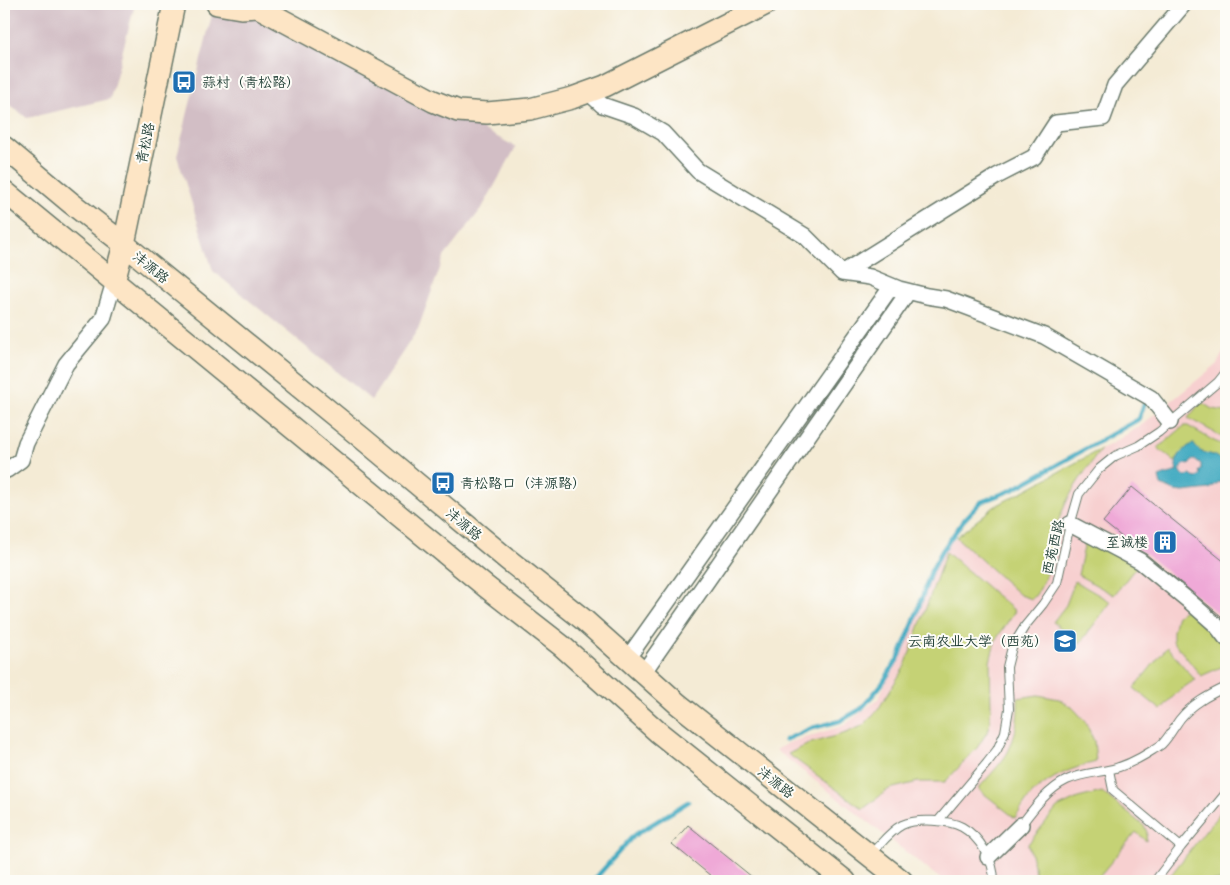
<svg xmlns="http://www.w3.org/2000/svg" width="1230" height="885" font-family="Delius,'LXGW WenKai TC',sans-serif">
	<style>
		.built { fill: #f7d0d0 }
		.industrial { fill: #d2bec5 }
		.green { fill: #c5d274; stroke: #728854 }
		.water { fill: #42aac1; stroke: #30747a; fill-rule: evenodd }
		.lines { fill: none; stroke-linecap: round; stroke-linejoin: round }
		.stream { stroke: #42aac1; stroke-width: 4.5 }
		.building { fill: #efa9d7 }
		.lane-casing { stroke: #6a7a6c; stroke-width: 10 }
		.street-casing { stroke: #6a7a6c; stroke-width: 18 }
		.secondary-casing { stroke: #6a7a6c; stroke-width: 24 }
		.lane { stroke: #fff; stroke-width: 8 }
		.street { stroke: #fff; stroke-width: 15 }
		.secondary { stroke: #fde5c5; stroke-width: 21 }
		.labels { text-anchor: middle; stroke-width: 4; stroke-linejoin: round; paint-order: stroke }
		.poi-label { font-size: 14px; fill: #1f3d34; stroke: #fdfcf7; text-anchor: start }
		.street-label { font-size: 14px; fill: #1f3d34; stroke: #fdfcf7 }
	</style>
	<rect width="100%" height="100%" fill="#fdfcf7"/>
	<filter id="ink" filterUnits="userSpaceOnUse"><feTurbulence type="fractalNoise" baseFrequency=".02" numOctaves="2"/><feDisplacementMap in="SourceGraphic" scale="10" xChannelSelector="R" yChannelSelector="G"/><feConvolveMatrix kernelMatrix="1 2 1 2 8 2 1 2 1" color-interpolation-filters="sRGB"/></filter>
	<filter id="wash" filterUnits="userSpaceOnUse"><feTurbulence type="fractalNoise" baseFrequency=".0096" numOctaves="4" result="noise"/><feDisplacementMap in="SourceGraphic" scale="20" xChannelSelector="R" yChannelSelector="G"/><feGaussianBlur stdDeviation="1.12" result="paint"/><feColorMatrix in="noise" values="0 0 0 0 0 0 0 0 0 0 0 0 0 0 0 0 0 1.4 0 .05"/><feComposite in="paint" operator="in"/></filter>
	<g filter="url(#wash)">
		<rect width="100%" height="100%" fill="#f4ebd5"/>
		<!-- built -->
		<path class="built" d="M1226 347V881H943L776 750 788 743 845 725 879 698 927 585 943 551 952 541 994 507 1113 443 1143 424 1217 364Z"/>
		<!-- industrial -->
		<path class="industrial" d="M4 4H135L110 99 27 118 4 100Z
			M212 15H269L516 147 482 208 444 257 418 329 371 400 213 271 177 156Z"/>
		<!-- green -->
		<path class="green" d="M1201 402 1212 409 1226 411V439L1188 418Z
			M1184 426H1188L1214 441 1226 446V470C1220 455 1201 452 1187 447L1178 457 1175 462 1158 448Z
			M1101 449C1087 469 1071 489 1062 512 1058 521 1054 532 1053 542 1049 562 1047 584 1032 599L1020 595 956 537 994 507Z
			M1086 538 1137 566 1114 595 1078 575Z
			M946 552 1015 611 995 641 990 662 991 707 989 729 977 748 945 782H918L889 789 863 809 788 754 811 743 846 733 864 725 879 708 905 666Z
			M1075 581 1111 602 1080 643 1053 622 1066 605Z
			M1187 608 1202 621 1226 648V665L1201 676 1173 641V631L1177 615Z
			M1167 647 1195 680C1180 689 1172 697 1161 710L1134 688Z
			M1038 695 1059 699 1073 708 1085 721 1094 741 1096 762C1072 768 1052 776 1033 793 1026 800 1021 810 1015 818L978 789C987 778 1002 763 1008 752 1017 734 1018 717 1018 698Z
			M1102 792 1144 826 1147 832 1146 841 1136 832 1096 880V881H1035L1034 865 1028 844 1057 808 1078 798Z
			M1226 805V881H1166Z"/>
		<!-- water -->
		<path class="water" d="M1193 443C1195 446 1198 450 1202 452 1204 454 1207 453 1210 454 1223 458 1226 466 1226 479L1222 483 1219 482 1210 489 1183 492 1175 491 1161 485 1159 477C1165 474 1171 474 1177 471 1173 459 1182 450 1193 443ZM1192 460H1196L1201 464V469L1199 471 1200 474 1197 478 1193 477 1191 475 1185 476 1180 471C1182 465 1184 464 1190 464Z"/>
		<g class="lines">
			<!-- stream -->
			<path class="stream" d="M785 740 812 728 840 721 861 709 882 684 899 657 913 624 931 571 942 551 963 521 981 502 1012 490 1139 419 1146 399
				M593 881 633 836 688 802"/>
		</g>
		<g id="blocks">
			<!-- building -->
			<path class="building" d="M1132 487 1226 563V620L1146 554 1137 549 1103 522Z
				M688 825 757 881H717L672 844Z"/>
		</g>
	</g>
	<g filter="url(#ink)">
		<use href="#blocks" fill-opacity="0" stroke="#6a7a6c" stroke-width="1"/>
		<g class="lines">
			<!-- lane casing -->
			<g class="lane-casing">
				<path id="lane" d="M1109 770 1113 790 1181 847 1226 793
					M938 821 987 763 997 750 1005 732 1009 709 1007 667 1012 647 1025 626 1043 604 1057 583 1069 529 1079 494 1099 469 1115 456 1138 446 1159 432 1218 382 1226 372
					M1021 825C1034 808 1048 789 1067 780 1080 774 1094 773 1108 770 1124 767 1139 759 1153 750 1156 748 1160 746 1162 744 1169 737 1174 727 1180 719 1192 704 1209 695 1226 687
					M871 854C881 844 890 831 902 825 916 818 949 820 962 827 980 837 994 861 994 881
					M1155 881 1181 847"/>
			</g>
			<!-- street casing -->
			<g class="street-casing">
				<path id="street" d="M588 92 602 105 634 116 663 133 698 171 805 236 842 273 997 176 1034 157 1056 123 1103 118 1115 85 1184 4
					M842 273 870 277 899 289 927 296 946 299 1044 336 1151 398 1170 422
					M4 469 7 470 21 460 26 443 66 364 103 319 114 282
					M1070 524 1140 561 1189 601 1216 625 1226 638
					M627 659 889 290 899 289 906 295 643 673
					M988 857 1021 825"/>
			</g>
			<!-- secondary casing -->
			<g class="secondary-casing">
				<path id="secondary" d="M217 4 241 8 258 7 433 101 458 111 487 113 530 109 572 98 605 86 766 4
					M4 147 71 203 124 244 362 438 507 559 584 620 678 704 902 881
					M4 191 485 586 562 646 658 732 845 881
					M114 282 124 244 174 4"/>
			</g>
			<!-- lane -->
			<use href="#lane" class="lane"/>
			<!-- street -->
			<use href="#street" class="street"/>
			<!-- secondary -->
			<use href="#secondary" class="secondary"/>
		</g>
	</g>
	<!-- icons -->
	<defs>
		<g id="bus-square" transform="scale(1.25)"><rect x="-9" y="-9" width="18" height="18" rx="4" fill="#1f6fb2" stroke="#fdfcf7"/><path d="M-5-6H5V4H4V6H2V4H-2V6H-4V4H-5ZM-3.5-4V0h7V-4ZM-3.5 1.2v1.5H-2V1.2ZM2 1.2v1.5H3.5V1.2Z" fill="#fff"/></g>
		<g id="building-square" transform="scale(1.25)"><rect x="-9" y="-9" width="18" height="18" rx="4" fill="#1f6fb2" stroke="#fdfcf7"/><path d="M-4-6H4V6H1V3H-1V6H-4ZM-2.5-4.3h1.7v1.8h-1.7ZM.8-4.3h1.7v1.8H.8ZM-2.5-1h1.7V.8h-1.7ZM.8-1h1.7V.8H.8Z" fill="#fff"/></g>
		<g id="university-square" transform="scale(1.25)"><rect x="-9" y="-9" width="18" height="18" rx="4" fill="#1f6fb2" stroke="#fdfcf7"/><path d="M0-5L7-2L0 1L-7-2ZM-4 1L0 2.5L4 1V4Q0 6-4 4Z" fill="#fff"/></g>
	</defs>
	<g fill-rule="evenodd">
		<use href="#bus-square" x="184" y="82"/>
		<use href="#bus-square" x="443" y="483"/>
		<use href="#building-square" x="1165" y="542"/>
		<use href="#university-square" x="1065" y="641"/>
	</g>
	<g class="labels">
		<!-- poi labels -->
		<g class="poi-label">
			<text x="202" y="87">蒜村（青松路）</text>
			<text x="460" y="488">青松路口（沣源路）</text>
			<text x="1148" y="547" text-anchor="end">至诚楼</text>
			<text x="1048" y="646" text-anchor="end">云南农业大学（西苑）</text>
		</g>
		<!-- street labels -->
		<g class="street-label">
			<text transform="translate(145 143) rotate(-78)" y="5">青松路</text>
			<text transform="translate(151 267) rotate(39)" y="5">沣源路</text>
			<text transform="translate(464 524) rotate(40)" y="5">沣源路</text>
			<text transform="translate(1053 547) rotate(-77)" y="5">西苑西路</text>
			<text transform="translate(776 782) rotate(38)" y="5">沣源路</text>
		</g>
	</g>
	<!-- margin -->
	<rect width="1230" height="885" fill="none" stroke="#fdfcf7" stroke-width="20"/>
</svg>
